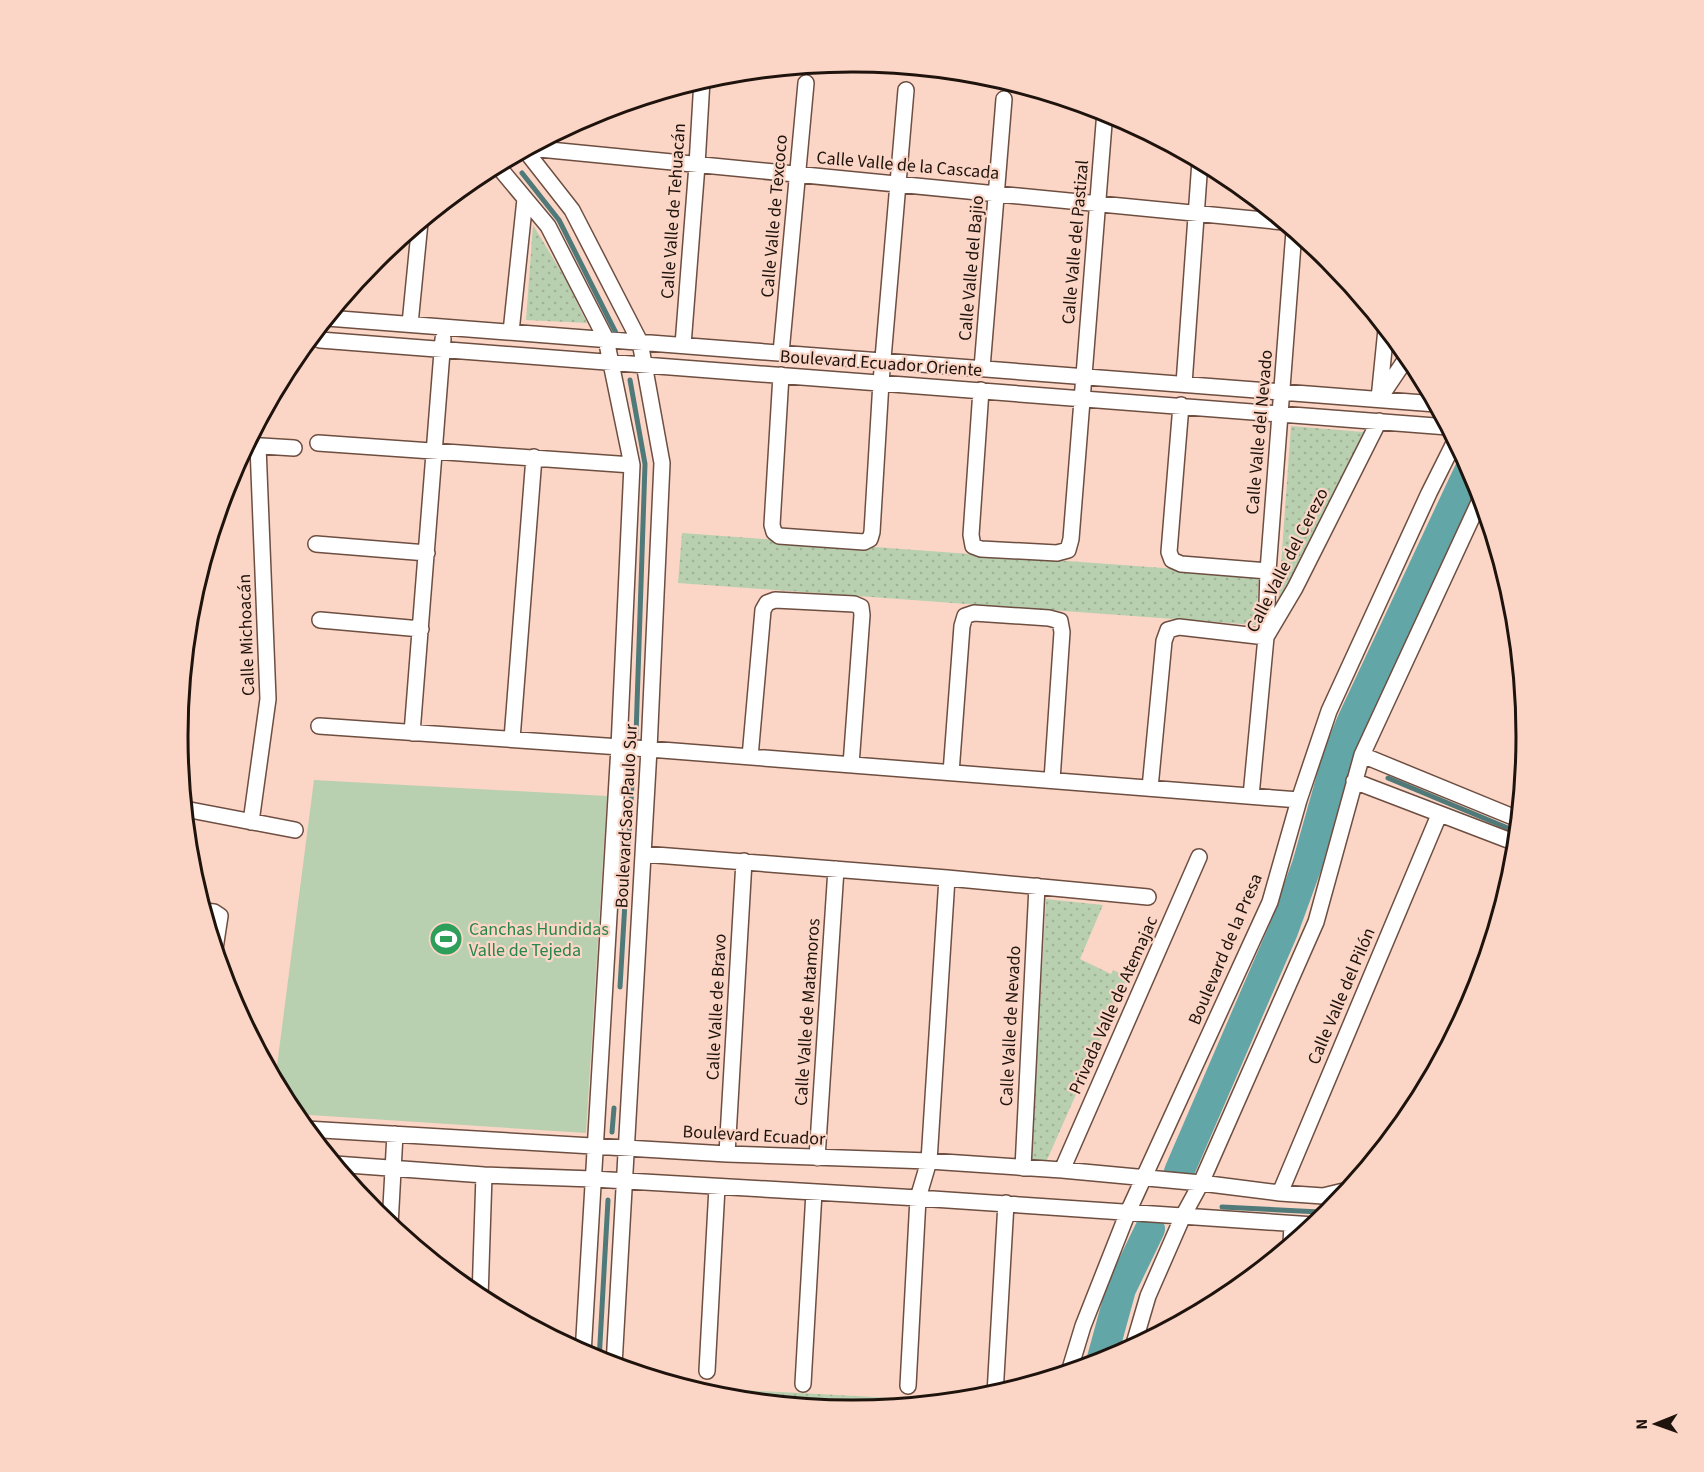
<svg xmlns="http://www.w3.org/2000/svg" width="1704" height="1472" font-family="'Source Sans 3',sans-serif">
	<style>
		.green { fill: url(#green-dots) }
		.pitch { fill: #b9d0b0 }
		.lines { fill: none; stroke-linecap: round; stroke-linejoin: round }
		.stream { stroke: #4f7a79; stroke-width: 5 }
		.river { stroke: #63a6a7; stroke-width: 30 }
		.minor-casing { stroke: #6d4e41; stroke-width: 18 }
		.minor { stroke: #fff; stroke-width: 15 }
		.labels { text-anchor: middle; stroke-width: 4.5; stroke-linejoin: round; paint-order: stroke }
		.street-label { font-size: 18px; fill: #1f130d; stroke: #fbd6c6 }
		.leisure-label { font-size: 18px; fill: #27864d; stroke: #fbd6c6; text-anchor: start }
		.rim { fill: none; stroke: #1f130d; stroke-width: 3 }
	</style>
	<defs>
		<pattern id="green-dots" width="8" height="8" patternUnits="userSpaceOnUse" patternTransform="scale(1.5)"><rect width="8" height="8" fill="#b9d0b0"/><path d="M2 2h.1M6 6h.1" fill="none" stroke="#9fb296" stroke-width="1.8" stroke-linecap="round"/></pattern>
	</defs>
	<rect width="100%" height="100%" fill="#fbd6c6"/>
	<!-- green -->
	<path class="green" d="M533 225 565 278 587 323 526 320Z
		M1291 426 1364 432 1278 606Z
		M682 533 1259 575 1256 625 678 583Z
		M1046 899 1103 905 1080 959 1111 974 1113 970 1128 977 1047 1160H1031Z
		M685 1387 950 1401 852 1410 720 1397Z"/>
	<!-- pitch -->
	<path class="pitch" d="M314 780 607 796 586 1133 294 1114 291 1110 275 1081Z"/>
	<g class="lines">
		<!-- stream -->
		<path class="stream" d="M522 173 559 220 616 333
			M630 380 645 464 636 735
			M1388 778 1510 829
			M620 987 633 767
			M612 1132 614 1108
			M1189 1149 1192 1162
			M1222 1207 1320 1212 1331 1210
			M599 1361 608 1200"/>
		<!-- river -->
		<path class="river" d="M1179 1172 1283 931 1307 865 1338 755 1352 721 1470 469
			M1101 1362 1121 1289 1150 1229"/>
		<!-- minor casing -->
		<g class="minor-casing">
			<path id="minor" d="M529 148 1284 222
				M525 150 572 210 640 342 662 463 649 749 614 1365
				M497 165 548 226 606 339 632 465 619 747 583 1354
				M327 318 1436 404
				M410 324 420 222
				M511 332 525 199
				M313 335 315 338 320 340 1448 427
				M683 345 697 165 702 80
				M781 353 806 83
				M982 368 1004 99
				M781 375 772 525 774 532 779 536 864 542 870 539 872 532 881 382 906 90
				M1184 384 1200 161
				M981 390 971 535 973 546 981 549 1057 553 1068 550 1071 539 1105 111
				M1379 399 1386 329
				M1379 399 1408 356
				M1181 405 1169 552 1172 560 1181 564 1268 571
				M318 443 632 465
				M246 445 294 448
				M316 544 427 553
				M320 620 421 629
				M319 726 649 749 1299 800
				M412 733 443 339
				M512 739 534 457
				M1362 755 1518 819
				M750 757 763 610 767 603 775 600 854 604 861 607 862 615 851 765
				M951 773 962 626 965 616 974 613 1049 618 1060 621 1062 632 1052 780
				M1354 781 1516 843
				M1150 788 1164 641 1168 630 1179 627 1266 637 1268 571 1294 231
				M1251 796 1266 637 1295 588 1379 421
				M185 809 295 830
				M251 822 268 699 258 446
				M643 854 947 878 1148 897
				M204 911 214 912 220 916 215 949
				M306 1129 727 1154 929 1161 1062 1170 1201 1183 1280 1193 1323 1196 1348 1190
				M727 1154 744 861
				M817 1158 836 869
				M335 1164 484 1175 593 1179 918 1198 1314 1225
				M1023 1168 1037 886
				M1062 1170 1199 857
				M1280 1193 1439 815
				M390 1225 395 1134
				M1291 1244 1292 1225
				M480 1298 484 1175
				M1133 1347 1148 1296 1183 1216 1201 1183 1316 922 1362 755 1481 498
				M707 1371 717 1187
				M1069 1372 1083 1326 1128 1212 1270 902 1299 800 1329 711 1429 493 1455 441
				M803 1384 814 1192
				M908 1386 918 1198 929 1161 947 878
				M995 1394 1006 1203"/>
		</g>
		<!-- minor -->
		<use href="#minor" class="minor"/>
	</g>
	<!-- icons -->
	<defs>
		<g id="stadium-disc" transform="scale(1.725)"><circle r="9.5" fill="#2e9e5b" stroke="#fbd6c6"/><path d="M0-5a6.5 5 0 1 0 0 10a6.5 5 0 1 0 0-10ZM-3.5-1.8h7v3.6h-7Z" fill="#fff"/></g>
	</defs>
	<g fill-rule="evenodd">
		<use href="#stadium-disc" x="446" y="939"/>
	</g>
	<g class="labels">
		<!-- street labels -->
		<g class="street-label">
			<text transform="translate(908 165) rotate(5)" y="6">Calle Valle de la Cascada</text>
			<text transform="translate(673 211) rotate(-86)" y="6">Calle Valle de Tehuacán</text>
			<text transform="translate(774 216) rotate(-85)" y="6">Calle Valle de Texcoco</text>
			<text transform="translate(1075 242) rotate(-85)" y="6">Calle Valle del Pastizal</text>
			<text transform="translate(971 268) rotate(-85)" y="6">Calle Valle del Bajio</text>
			<text transform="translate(881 363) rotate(4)" y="6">Boulevard Ecuador Oriente</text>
			<text transform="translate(1259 432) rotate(-85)" y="6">Calle Valle del Nevado</text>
			<text transform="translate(1287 560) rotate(-63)" y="6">Calle Valle del Cerezo</text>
			<text transform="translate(246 635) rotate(-92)" y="6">Calle Michoacán</text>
			<text transform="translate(626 816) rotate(-87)" y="6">Boulevard Sao Paulo Sur</text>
			<text transform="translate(1225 949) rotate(-67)" y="6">Boulevard de la Presa</text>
			<text transform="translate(1341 996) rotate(-67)" y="6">Calle Valle del Pilón</text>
			<text transform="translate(1113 1005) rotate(-66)" y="6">Privada Valle de Atemajac</text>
			<text transform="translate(716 1007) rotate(-87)" y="6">Calle Valle de Bravo</text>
			<text transform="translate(807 1012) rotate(-86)" y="6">Calle Valle de Matamoros</text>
			<text transform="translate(1010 1026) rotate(-87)" y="6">Calle Valle de Nevado</text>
			<text transform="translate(754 1135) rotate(3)" y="6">Boulevard Ecuador</text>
		</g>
		<!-- leisure labels -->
		<g class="leisure-label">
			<text x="469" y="935">Canchas Hundidas<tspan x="469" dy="21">Valle de Tejeda</tspan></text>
		</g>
	</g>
	<!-- crop -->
	<path d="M0 0H1704V1472H0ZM188 736a664 664 0 1 1 1328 0a664 664 0 1 1-1328 0Z" fill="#fbd6c6" fill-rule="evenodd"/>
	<path class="rim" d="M188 736a664 664 0 1 1 1328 0a664 664 0 1 1-1328 0Z"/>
	<!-- north arrow -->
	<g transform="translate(1656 1424) rotate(269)" stroke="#fbd6c6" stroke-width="4.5" paint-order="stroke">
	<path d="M0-4.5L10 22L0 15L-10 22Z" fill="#1f130d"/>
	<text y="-9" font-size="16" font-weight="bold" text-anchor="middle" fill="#1f130d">N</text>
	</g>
</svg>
